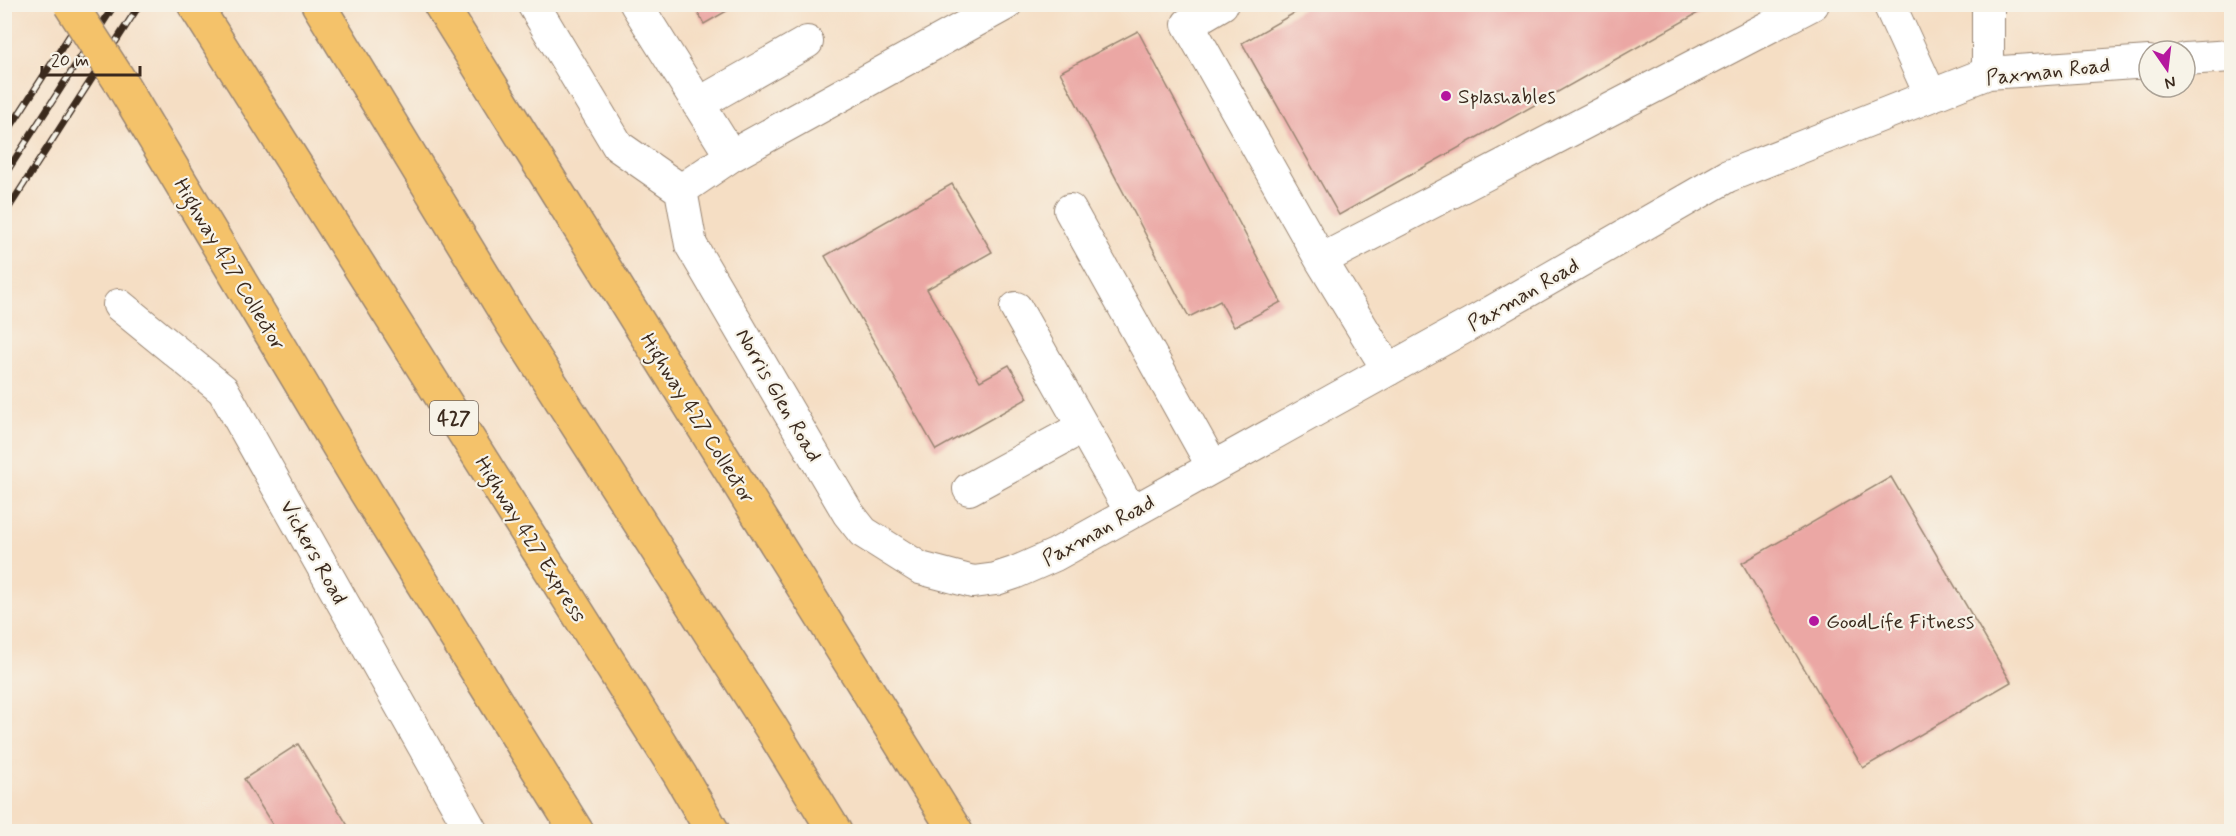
<svg xmlns="http://www.w3.org/2000/svg" width="2236" height="836" font-family="Mynerve,sans-serif">
	<style>
		.building { fill: #eba7a4 }
		.lines { fill: none; stroke-linecap: round; stroke-linejoin: round }
		.minor-casing { stroke: #988471; stroke-width: 34 }
		.highway-casing { stroke: #988471; stroke-width: 36 }
		.minor { stroke: #fff; stroke-width: 32 }
		.highway { stroke: #f4c26a; stroke-width: 33 }
		.rail-casing { stroke: #3b2a1e; stroke-width: 7 }
		.rail { stroke: #f7f3e8; stroke-width: 4.5; stroke-dasharray: 14; stroke-linecap: butt }
		.highway-bridge-casing { stroke: #988471; stroke-width: 36; stroke-linecap: butt }
		.highway-bridge { stroke: #f4c26a; stroke-width: 33 }
		.poi-dot { fill: #b5179e; stroke: #f7f3e8; stroke-width: 2 }
		.labels { text-anchor: middle; stroke-width: 4.5; stroke-linejoin: round; paint-order: stroke }
		.shield { fill: #f7f3e8; stroke: #73665b; stroke-width: 1.5 }
		.shield-label { font-size: 20px; font-weight: bold; fill: #3b2a1e }
		.street-label { font-size: 21px; fill: #3b2a1e; stroke: #f7f3e8 }
		.poi-label { font-size: 21px; fill: #3b2a1e; stroke: #f7f3e8; text-anchor: start }
	</style>
	<rect width="100%" height="100%" fill="#f7f3e8"/>
	<filter id="ink" filterUnits="userSpaceOnUse"><feTurbulence type="fractalNoise" baseFrequency=".0167" numOctaves="2"/><feDisplacementMap in="SourceGraphic" scale="12" xChannelSelector="R" yChannelSelector="G"/><feConvolveMatrix kernelMatrix="1 2 1 2 8 2 1 2 1" color-interpolation-filters="sRGB"/></filter>
	<filter id="wash" filterUnits="userSpaceOnUse"><feTurbulence type="fractalNoise" baseFrequency=".008" numOctaves="4" result="noise"/><feDisplacementMap in="SourceGraphic" scale="24" xChannelSelector="R" yChannelSelector="G"/><feGaussianBlur stdDeviation="1.35" result="paint"/><feColorMatrix in="noise" values="0 0 0 0 0 0 0 0 0 0 0 0 0 0 0 0 0 1.4 0 .05"/><feComposite in="paint" operator="in"/></filter>
	<g filter="url(#wash)">
		<rect width="100%" height="100%" fill="#f5dec4"/>
		<g id="blocks">
			<!-- building -->
			<path class="building" d="M693 4H739L704 24Z
				M1310 4H1714L1339 215 1242 43Z
				M1138 31 1281 302 1234 327 1220 301 1189 317 1060 72Z
				M952 184 992 252 927 289 980 381 1009 365 1028 398 936 450 825 256Z
				M1891 477 2011 682 1863 768 1742 563Z
				M298 744 350 829 346 832H277L244 779Z"/>
		</g>
	</g>
	<g filter="url(#ink)">
		<use href="#blocks" fill-opacity="0" stroke="#988471" stroke-width="1.5"/>
		<g class="lines">
			<!-- minor casing -->
			<g class="minor-casing">
				<path id="minor" d="M533 4 618 146 681 190
					M636 4 731 156
					M1222 4 1188 24 1321 260
					M1889 4 1931 96
					M2185 59 2232 56
					M1988 73V4
					M698 104 807 42
					M681 190 691 245 848 513 863 532 920 568 973 582 996 579 1014 573 1055 555 1474 322 1728 176 1988 73 2149 62
					M681 190 731 156 1006 4
					M1070 210 1213 467
					M119 305 223 390 472 832
					M1016 308 1131 512
					M1388 370 1321 260 1813 4
					M969 489 1083 427"/>
			</g>
			<!-- highway casing -->
			<g class="highway-casing">
				<path id="highway" d="M194 4 680 775 713 832
					M318 4 512 323 770 726 835 832
					M440 4 956 832
					M123 86 366 492 577 832"/>
			</g>
			<!-- minor -->
			<use href="#minor" class="minor"/>
			<!-- highway -->
			<use href="#highway" class="highway"/>
			<!-- rail casing -->
			<g class="rail-casing">
				<path id="rail" d="M4 137 90 4
					M4 176 115 4
					M4 215 140 4"/>
			</g>
			<!-- rail -->
			<use href="#rail" class="rail"/>
			<!-- highway-bridge casing -->
			<g class="highway-bridge-casing">
				<path id="highway-bridge" d="M70 4 123 86"/>
			</g>
			<!-- highway-bridge -->
			<use href="#highway-bridge" class="highway-bridge"/>
		</g>
	</g>
	<!-- markers -->
	<g class="poi-dot">
		<circle cx="1446" cy="96" r="6"/>
		<circle cx="1814" cy="621" r="6"/>
	</g>
	<g class="labels">
		<!-- shield labels -->
		<rect class="shield" x="430" y="401" width="48" height="34" rx="4.5"/>
		<g class="shield-label">
			<text x="454" y="425">427</text>
		</g>
		<!-- street labels -->
		<g class="street-label">
			<text transform="translate(2048 71) rotate(-6)" y="7">Paxman Road</text>
			<text transform="translate(230 264) rotate(59)" y="7">Highway 427 Collector</text>
			<text transform="translate(1523 294) rotate(-30)" y="7">Paxman Road</text>
			<text transform="translate(779 395) rotate(60)" y="7">Norris Glen Road</text>
			<text transform="translate(698 418) rotate(58)" y="7">Highway 427 Collector</text>
			<text transform="translate(1098 530) rotate(-29)" y="7">Paxman Road</text>
			<text transform="translate(531 539) rotate(58)" y="7">Highway 427 Express</text>
			<text transform="translate(314 552) rotate(61)" y="7">Vickers Road</text>
		</g>
		<!-- poi labels -->
		<g class="poi-label">
			<text x="1458" y="103">Splashables</text>
			<text x="1826" y="628">GoodLife Fitness</text>
		</g>
	</g>
	<!-- margin -->
	<rect width="2236" height="836" fill="none" stroke="#f7f3e8" stroke-width="24"/>
	<!-- north arrow -->
	<g transform="translate(2167 69) rotate(166)"><circle r="28" fill="#f7f3e8" stroke="#aca397" stroke-width="1.5"/>
	<path d="M0-4.5L10 22L0 15L-10 22Z" fill="#b5179e"/>
	<text y="-9" font-size="16" font-weight="bold" text-anchor="middle" fill="#3b2a1e">N</text>
	</g>
	<!-- scale -->
	<path d="M42 66v9h98v-9" fill="none" stroke="#3b2a1e" stroke-width="3"/>
	<text x="51" y="66" font-size="18" fill="#3b2a1e" stroke="#f7f3e8" stroke-width="4.5" paint-order="stroke">20 m</text>
</svg>
